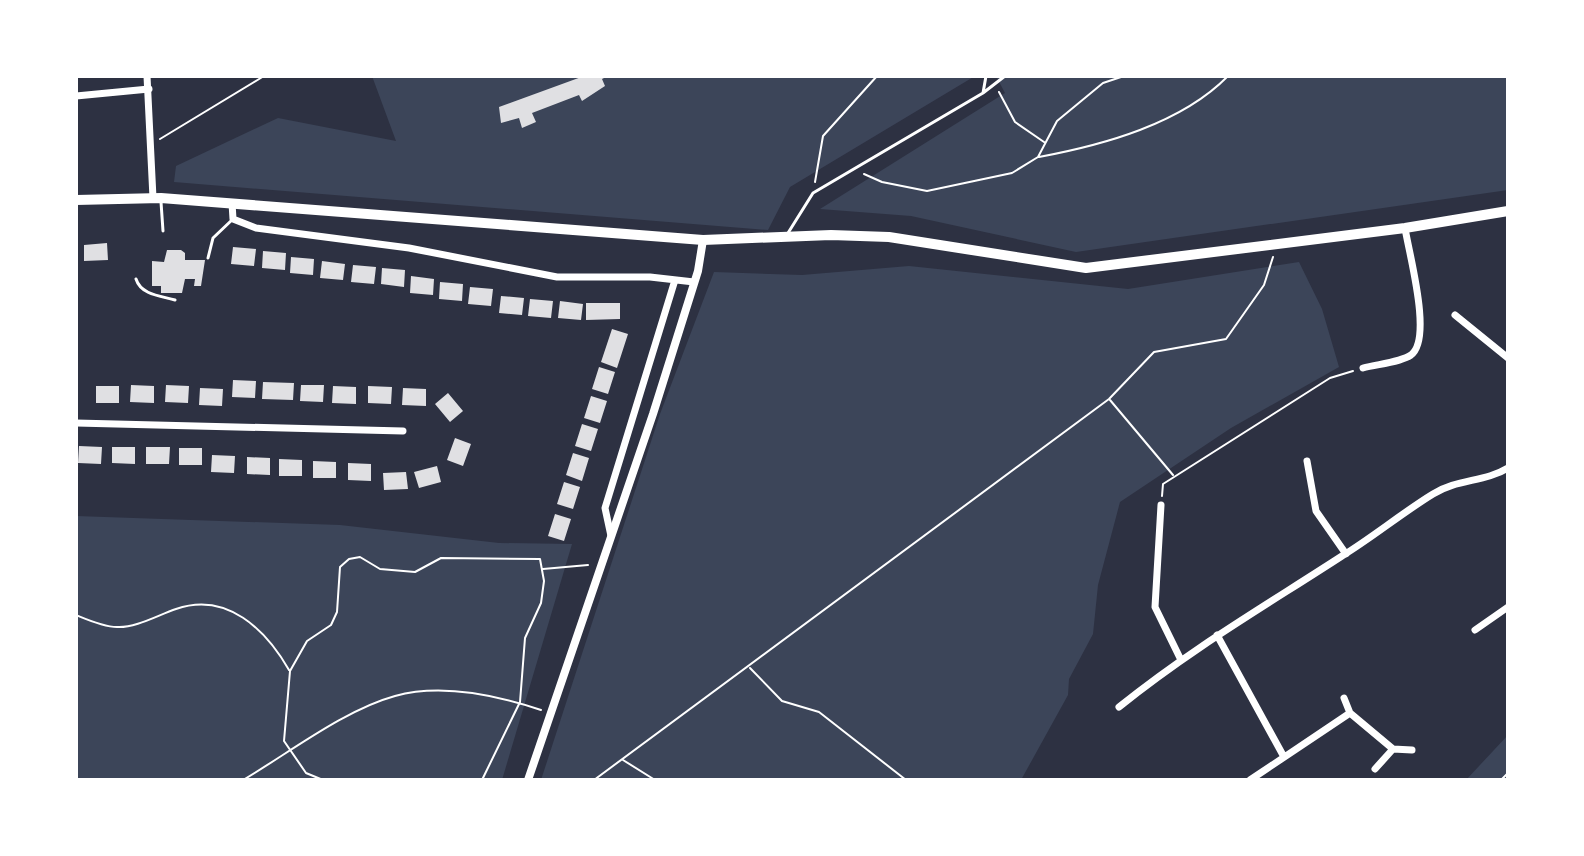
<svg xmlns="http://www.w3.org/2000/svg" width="1584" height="856" font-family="'PT Sans',sans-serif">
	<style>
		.green { fill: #3c4559 }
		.building { fill: #e0e0e3 }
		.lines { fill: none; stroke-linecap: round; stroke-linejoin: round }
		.path { stroke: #fff; stroke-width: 2 }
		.service { stroke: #fff; stroke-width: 3 }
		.minor { stroke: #fff; stroke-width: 7 }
		.tertiary { stroke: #fff; stroke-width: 8 }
		.primary { stroke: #fff; stroke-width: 10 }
	</style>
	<rect width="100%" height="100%" fill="#2d3142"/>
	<!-- green -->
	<path class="green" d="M372 76H975L790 187 768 230 174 182 176 166 278 118 396 141Z
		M996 76H1508V190L1076 252 911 216 820 209 1005 93Z
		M1299 262 1322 309 1339 367 1231 428 1120 502 1098 585 1093 634 1069 679 1068 695 1021 780H541L660 414 714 272 802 275 909 266 1128 289Z
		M76 516 340 525 499 543 572 544 502 780H76Z
		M1508 735V780H1466Z"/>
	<!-- building -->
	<path class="building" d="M584 76H608L602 79 605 86 582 101 579 95 532 113 536 122 522 128 519 118 501 123 499 107Z
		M107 243 108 260 84 261V245Z
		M233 247 256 249 254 266 231 264Z
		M167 250H181L185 253V260H205L201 286H194L195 279H185L182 293H161V286H152V261L164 262Z
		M263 251 286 253 285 270 262 268Z
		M291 257 314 259 313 275 290 273Z
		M322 261 345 264 343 280 320 278Z
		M353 265 376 267 374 284 351 282Z
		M382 268 405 270 404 287 381 284Z
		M411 276 434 279 433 295 410 293Z
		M440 282 463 284 462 301 439 299Z
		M470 287 493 289 491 306 468 304Z
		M501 296 524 298 522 315 499 313Z
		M530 299 553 301 551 318 528 316Z
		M560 301 583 304 581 320 558 318Z
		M586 303H620V319L586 320Z
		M612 329 628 334 617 368 601 362Z
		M599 367 615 372 608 394 592 389Z
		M233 380 256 381 255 398 232 397Z
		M263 382 294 383 293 400 262 399Z
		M131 385 154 386V403L130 402Z
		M166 385 189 386 188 403 165 402Z
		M301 385H324L323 402 300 401Z
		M96 386H119V403H96Z
		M333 386 356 387V404L332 403Z
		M368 386 392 387 391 404 368 403Z
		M200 388 223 389 222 406 199 405Z
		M403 388 426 389V406L402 405Z
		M448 393 463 411 450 422 435 404Z
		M591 396 607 401 600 423 584 418Z
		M582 424 598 429 591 451 575 446Z
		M455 438 471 444 463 466 447 460Z
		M79 446 102 447 101 464 78 463Z
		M112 447H135V464L112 463Z
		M146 447H170L169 464H146Z
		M179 448H202V465H179Z
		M573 453 589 458 582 481 566 475Z
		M212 455 235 456 234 473 211 472Z
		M247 457 270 458V475L247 474Z
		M279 459 302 460V476H279Z
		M313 461 336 462V478H313Z
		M348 463 371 464V481L348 480Z
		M437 466 441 482 419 488 414 472Z
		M406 472 408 489 384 490 383 473Z
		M564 482 580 487 573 509 557 504Z
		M555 514 571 519 564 541 548 536Z"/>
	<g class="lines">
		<!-- path -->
		<path class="path" d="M999 92 1015 122 1044 142
			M160 139 264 76
			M1039 157C1103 145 1181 124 1228 76
			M864 174 882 182 927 191 1012 173 1038 157 1057 121 1103 83 1124 76
			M815 182 823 136 877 76
			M1110 400 1173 475
			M1162 496 1163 484 1330 378 1353 371
			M543 569 588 565
			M76 615C88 620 104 627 117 627 136 628 158 615 176 609 227 591 266 630 289 670
			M750 668 782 701 819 712 906 780
			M623 760 655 780
			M243 780C289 753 344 710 395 696 442 683 496 695 541 710
			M323 780 306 773 284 741 290 671 307 641 331 625 337 612 340 567 349 559 360 557 380 569 415 572 441 558 540 559 544 581 541 603 525 638 520 702 482 780
			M594 780 1109 399 1154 352 1226 339 1264 285 1273 257
			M1501 780 1508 773"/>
		<!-- service -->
		<path class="service" d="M983 93 986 76
			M161 202 163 231
			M788 233 813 193 983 93 1005 76
			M208 258 213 238 233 219
			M136 279C141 295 161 296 175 300"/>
		<!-- minor -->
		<path class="minor" d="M147 76 153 198
			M76 96 149 89
			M232 203 233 219 256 228 409 248 557 277H650L694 282
			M1455 315 1508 358
			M1363 368C1377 364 1399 363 1411 355 1433 339 1409 254 1405 228
			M76 423 403 431
			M1307 461 1316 511 1346 554
			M1161 505 1155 607 1180 658
			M611 536 605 508 675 280
			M1475 630 1508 607
			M1217 635 1284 757
			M1344 698 1350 713
			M1119 707C1191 649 1265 606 1342 556 1373 537 1402 513 1433 494 1457 479 1485 482 1508 468
			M1375 769 1393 749 1412 750
			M1250 780 1350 713 1393 749"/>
		<!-- tertiary -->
		<path class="tertiary" d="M528 780 653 414 698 271 703 240"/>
		<!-- primary -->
		<path class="primary" d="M76 200 161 198 703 240 831 235 889 237 1086 268 1405 228 1508 211"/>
	</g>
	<!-- border -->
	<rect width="1584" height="856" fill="none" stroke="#ffffff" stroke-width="156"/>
</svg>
